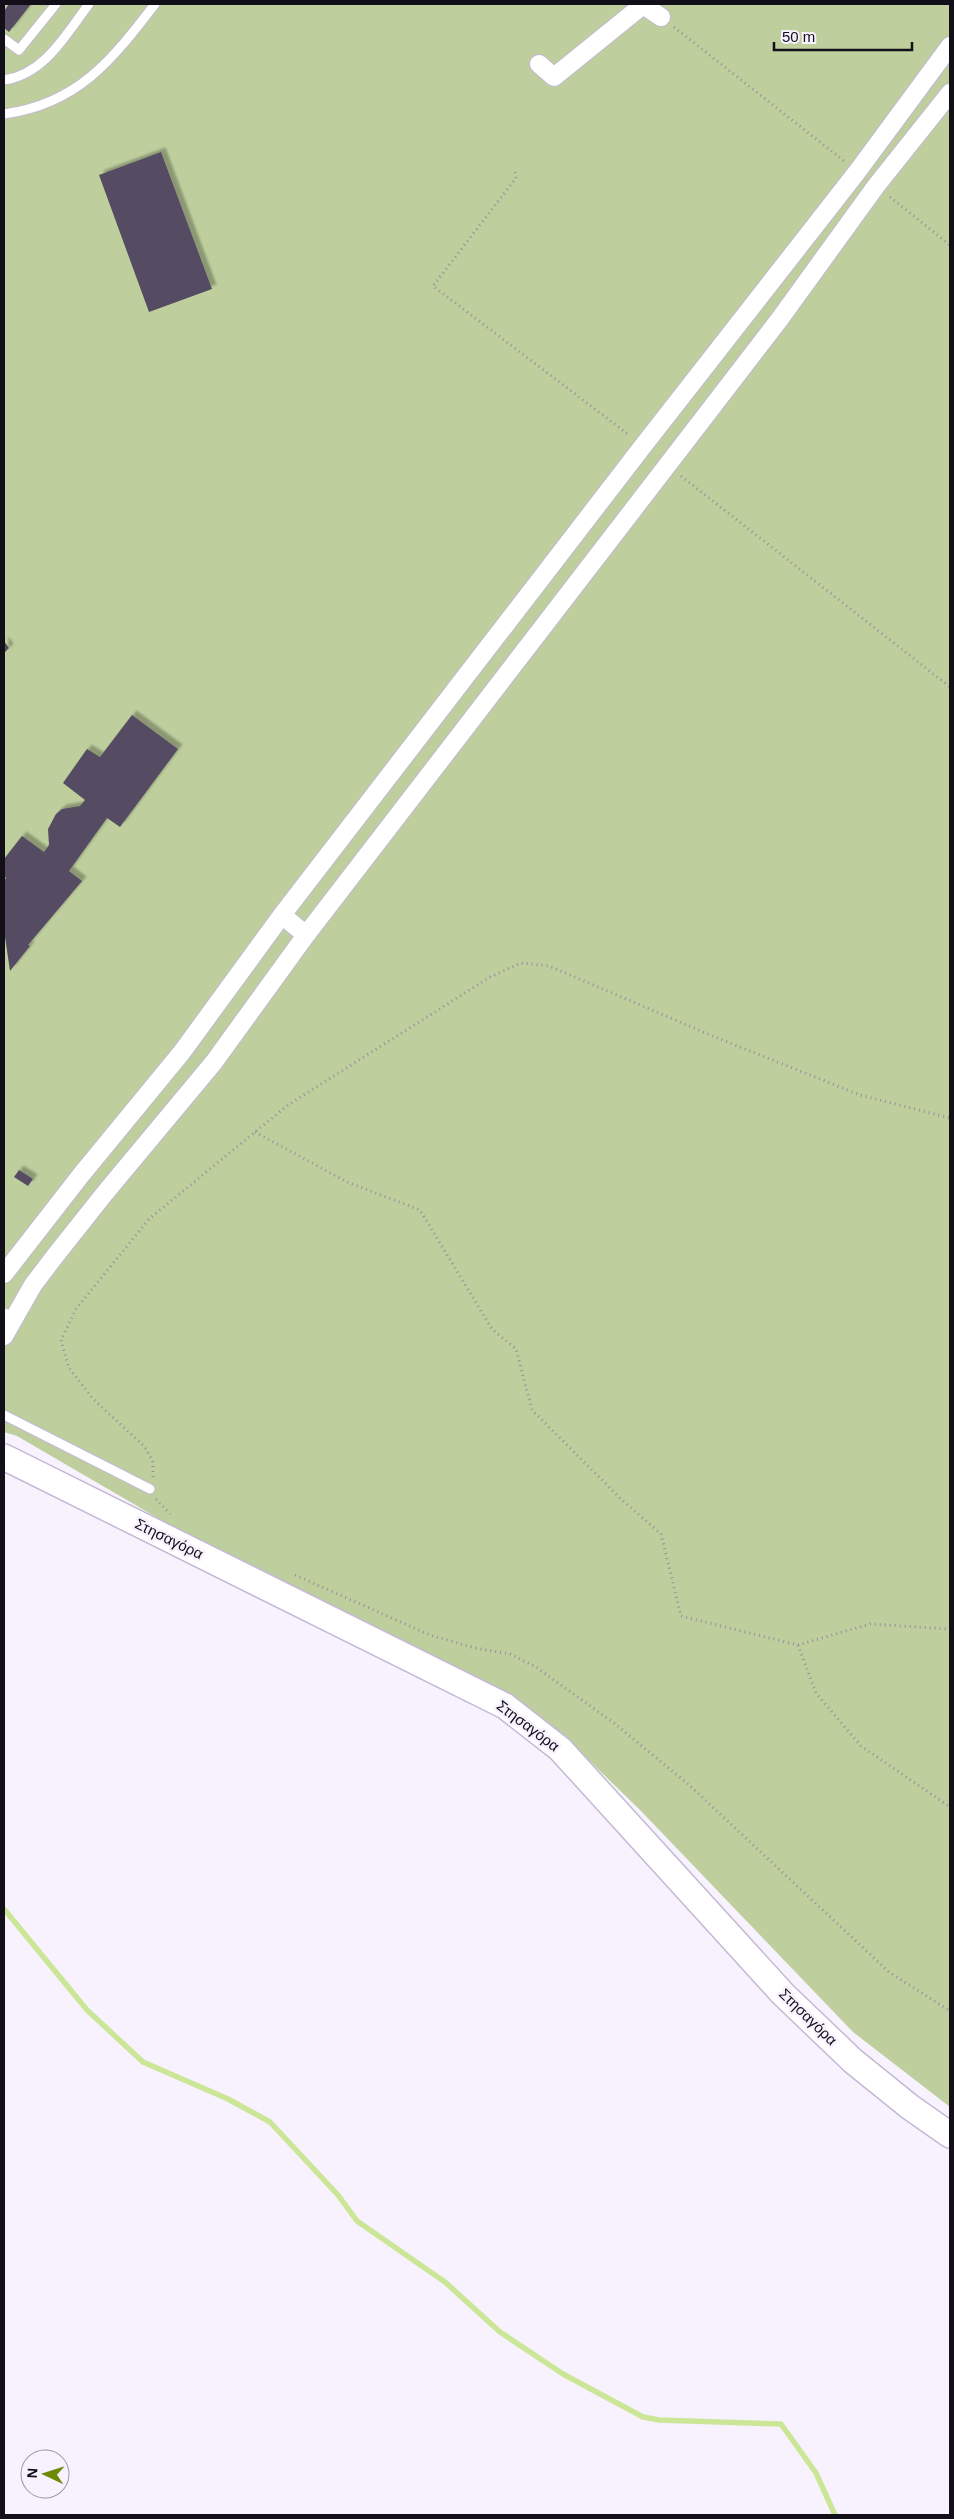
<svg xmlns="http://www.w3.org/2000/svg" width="954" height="2519" font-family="Helvetica,sans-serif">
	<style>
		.green { fill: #becf9d }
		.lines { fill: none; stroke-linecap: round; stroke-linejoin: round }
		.stream { stroke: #cce698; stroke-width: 5.5 }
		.building { fill: #554b62; filter: url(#shadow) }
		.lane-casing { stroke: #c3b9d4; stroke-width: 11 }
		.street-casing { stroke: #c3b9d4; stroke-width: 20 }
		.secondary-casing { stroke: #c3b9d4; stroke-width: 28 }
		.path { stroke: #95919b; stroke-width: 3; stroke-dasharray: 1 4; stroke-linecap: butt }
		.lane { stroke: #fff; stroke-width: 9 }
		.street { stroke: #fff; stroke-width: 18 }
		.secondary { stroke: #fff; stroke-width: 25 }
		.labels { text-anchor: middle; stroke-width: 5; stroke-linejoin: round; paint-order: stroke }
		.street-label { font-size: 15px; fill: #130f18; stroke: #f7f2fe }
	</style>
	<defs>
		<filter id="shadow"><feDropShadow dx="4.5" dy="-4.5" stdDeviation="1" flood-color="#0004"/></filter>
	</defs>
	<rect width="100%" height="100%" fill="#f7f2fe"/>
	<!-- green -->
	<path class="green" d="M4 4H950V2107L853 2032 641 1811 568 1740 204 1545 17 1436 4 1432Z"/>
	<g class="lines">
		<!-- stream -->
		<path class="stream" d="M4 1909 87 2010 143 2062 228 2099 270 2122 338 2195 357 2221 445 2282 500 2332 563 2374 643 2417 659 2420 781 2424 816 2473 835 2515"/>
	</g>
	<!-- building -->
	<path class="building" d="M9 4H31L9 32 4 28V11Z
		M161 152 212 289 149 312 99 175Z
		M4 641 9 648 4 653Z
		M132 715 178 749 120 827 107 818 69 871 82 881 28 945 30 946 10 971 4 930V881L6 878 4 876V859L22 836 44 852 49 845 48 829 56 814 62 809 80 806 85 800 63 783 87 749 100 757Z
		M19 1170 33 1179 28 1186 14 1177Z"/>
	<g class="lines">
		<!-- lane casing -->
		<g class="lane-casing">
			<path id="lane" d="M4 39 19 50 56 4
				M4 80C45 74 66 34 89 4
				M4 114C78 104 112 60 155 4
				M4 1313 14 1316
				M4 1415 150 1489"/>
		</g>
		<!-- street casing -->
		<g class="street-casing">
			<path id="street" d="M539 64 554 77 643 5 661 17
				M282 915 306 935
				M4 1274 81 1175 182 1052 282 915 643 446 857 172 950 46
				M4 1336 33 1285 55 1256 105 1193 214 1062 306 935 779 320 876 186 950 93"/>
		</g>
		<!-- secondary casing -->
		<g class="secondary-casing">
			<path id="secondary" d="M4 1457 505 1706 560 1749 783 1994 853 2061 910 2107 950 2135"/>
		</g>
		<!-- path -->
		<path class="path" d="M674 27 844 161
			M515 172 516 178 433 286 629 435
			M890 197 950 245
			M681 476 950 687
			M255 1132 347 1182 420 1210 492 1329 516 1349 532 1410 622 1500 661 1534 681 1616 798 1645 870 1624 950 1629
			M153 1477V1462L145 1447 94 1400 69 1368 61 1340 76 1309 149 1219 288 1105 490 977 521 963 549 966 715 1037 860 1095 950 1118
			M156 1499 170 1514
			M295 1575 430 1635 475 1648 510 1654 536 1667 614 1723 688 1784 889 1972 950 2011
			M798 1645 816 1693 861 1746 950 1807"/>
		<!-- lane -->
		<use href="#lane" class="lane"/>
		<!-- street -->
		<use href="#street" class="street"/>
		<!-- secondary -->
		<use href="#secondary" class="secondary"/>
	</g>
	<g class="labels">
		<!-- street labels -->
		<g class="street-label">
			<text transform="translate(169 1539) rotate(26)" y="5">Στησαγόρα</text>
			<text transform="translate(528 1726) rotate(37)" y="5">Στησαγόρα</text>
			<text transform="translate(808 2017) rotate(44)" y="5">Στησαγόρα</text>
		</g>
	</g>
	<!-- border -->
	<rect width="954" height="2519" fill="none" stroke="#130f18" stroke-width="10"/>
	<!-- north arrow -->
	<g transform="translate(45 2474) rotate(274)"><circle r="24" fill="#f7f2fe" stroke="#9c97a2"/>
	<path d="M0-4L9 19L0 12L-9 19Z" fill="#6d8a05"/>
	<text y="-8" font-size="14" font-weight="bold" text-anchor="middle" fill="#130f18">N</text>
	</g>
	<!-- scale -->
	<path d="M774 42v8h138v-8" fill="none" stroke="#130f18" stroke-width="2.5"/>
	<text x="782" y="42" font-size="15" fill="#130f18" stroke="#f7f2fe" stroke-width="4" paint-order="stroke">50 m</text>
</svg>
